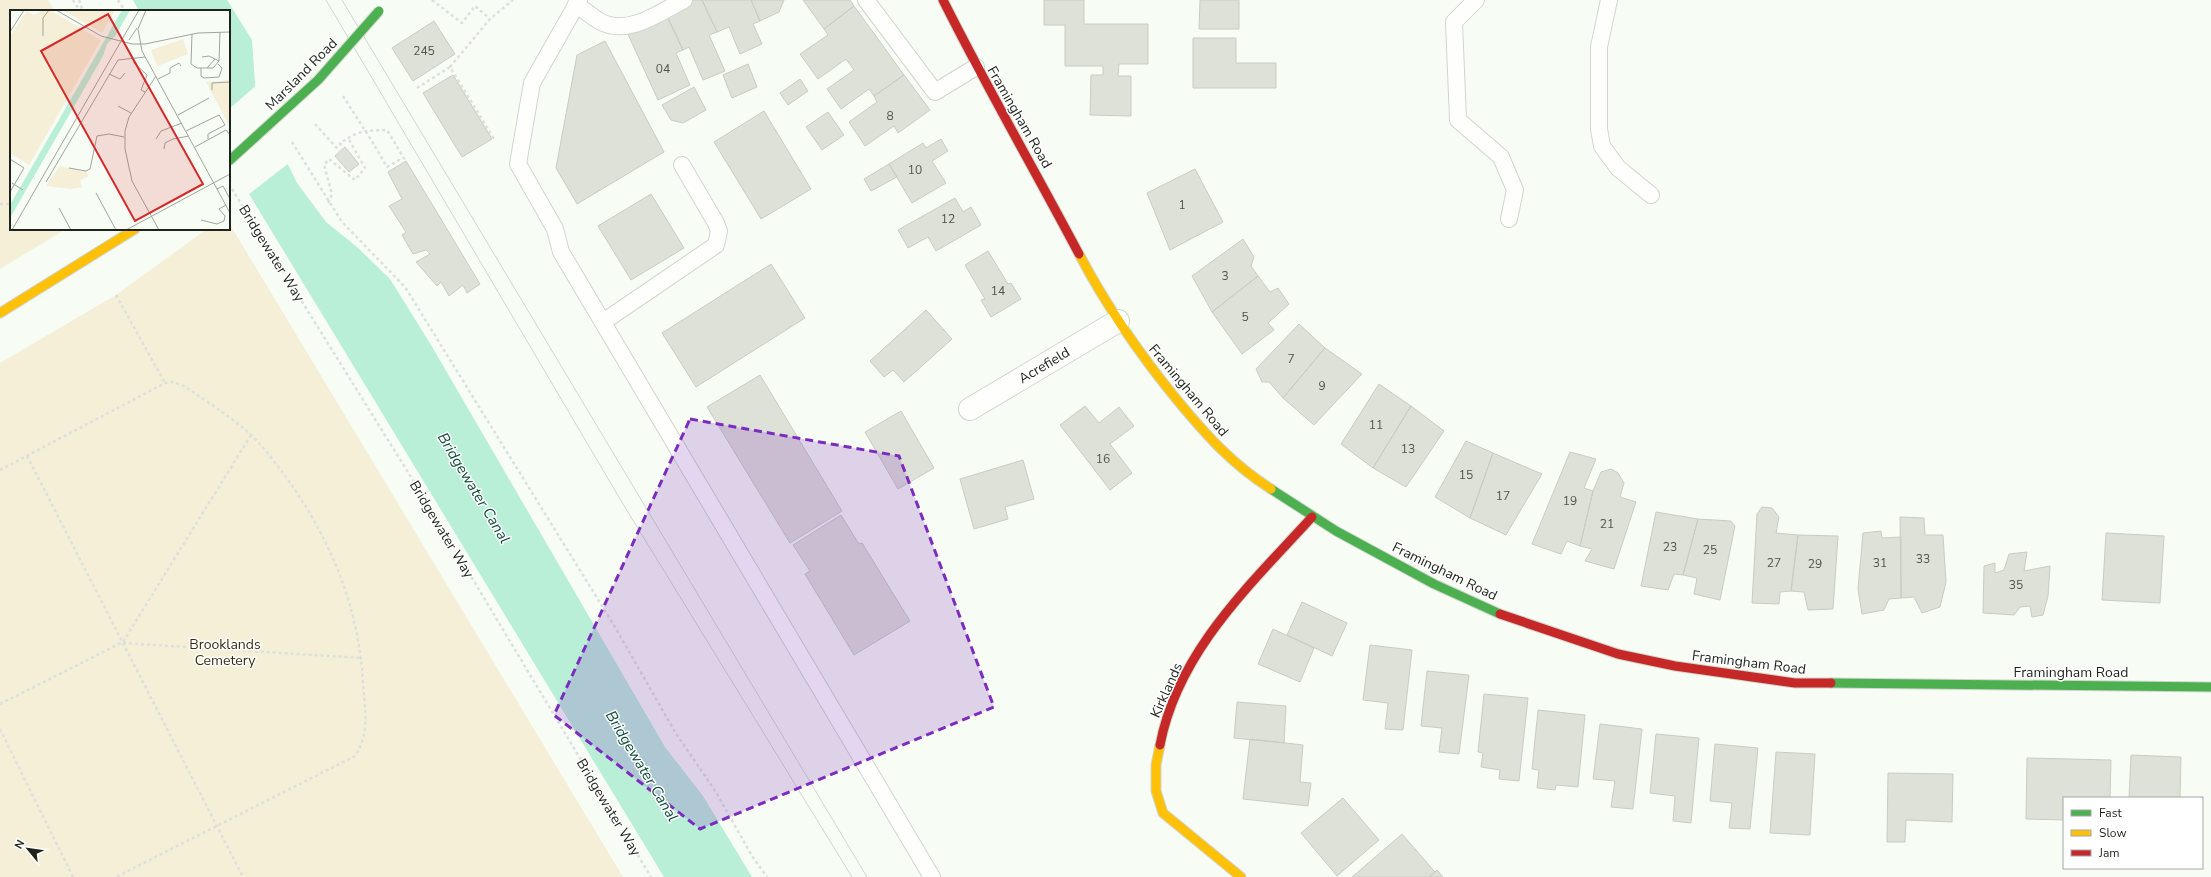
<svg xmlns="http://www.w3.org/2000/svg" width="2211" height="877" font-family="'Nunito Sans',sans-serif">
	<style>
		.green { fill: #f4efd6 }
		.water { fill: #b9efd7 }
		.pier { fill: #f7fcf4 }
		.building { fill: #dee1d8; stroke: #c9ccc3 }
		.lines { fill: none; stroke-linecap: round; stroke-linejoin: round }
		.lane-casing { stroke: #d0d6cd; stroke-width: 18 }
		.street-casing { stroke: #d0d6cd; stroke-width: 24 }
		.fast-casing { stroke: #d0d6cd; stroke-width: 11 }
		.slow-casing { stroke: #d0d6cd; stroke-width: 11 }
		.jam-casing { stroke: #d0d6cd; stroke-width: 11 }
		.path { stroke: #dedfdc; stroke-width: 2.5; stroke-dasharray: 3 3; stroke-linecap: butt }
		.lane { stroke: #fefffd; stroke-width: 16 }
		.street { stroke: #fefffd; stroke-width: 22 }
		.fast { stroke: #4caf50; stroke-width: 9 }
		.slow { stroke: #ffc107; stroke-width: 9 }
		.jam { stroke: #c62828; stroke-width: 9 }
		.tram { stroke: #d3d5d2; stroke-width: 1 }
		.fast-bridge-casing { stroke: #d0d6cd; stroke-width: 11; stroke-linecap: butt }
		.path-bridge { stroke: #dedfdc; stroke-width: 2.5; stroke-dasharray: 3 3; stroke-linecap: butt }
		.fast-bridge { stroke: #4caf50; stroke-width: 9 }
		.marked { fill: #7b2cbf; fill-opacity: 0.2; stroke: #7b2cbf; stroke-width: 3; stroke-dasharray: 8 5; stroke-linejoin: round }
		.labels { text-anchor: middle; stroke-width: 3; stroke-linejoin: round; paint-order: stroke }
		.number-label { font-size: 12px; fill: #51544c }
		.street-label { font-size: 14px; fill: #1f231b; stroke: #fff }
		.park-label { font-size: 14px; fill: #393013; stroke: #fff }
		.water-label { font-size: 15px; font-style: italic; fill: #0e4b38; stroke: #fff }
		.inset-road { fill: none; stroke: #a1a59d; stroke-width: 1 }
		.view { fill: #d62828; fill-opacity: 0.15; stroke: #d62828; stroke-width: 2 }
		.inset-edge { fill: none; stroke: #1f231b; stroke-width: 2 }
	</style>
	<rect width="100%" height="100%" fill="#f7fcf4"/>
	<!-- green -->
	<path class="green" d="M0 0H48L55 11H11V229H66L0 269Z
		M229 223 623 877H0V363L116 295 207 229H229Z"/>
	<!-- water -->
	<path class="water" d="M133 0H227L252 40 256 99 297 183 326 222 357 247 390 279 431 345 665 747 703 796 752 877H664L229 161V11H139Z"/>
	<!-- pier -->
	<path class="pier" d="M257 85 258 98 289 163 248 195 229 164V109Z"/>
	<!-- building -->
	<path class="building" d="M692 0H702L717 32 709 35 725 71 703 80 689 47 683 50 665 12Z
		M702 0H751L760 21 753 24 762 44 740 54 729 27 717 32Z
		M751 0H784L779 12 760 21Z
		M803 0H850L854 6 824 29Z
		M1044 0H1084V24H1148V64H1119L1118 76H1131V116L1090 115 1091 75H1103V66H1065V25H1044Z
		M1200 0H1239V29H1199Z
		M854 6 904 75 874 96 869 89 841 109 827 89 854 70 846 59 818 79 800 54 828 35 824 29Z
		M665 12 683 50 676 53 690 85 658 100 626 30Z
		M434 21 455 54 413 81 392 48Z
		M1193 38H1236V63H1276V88H1193Z
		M605 41 664 152 577 204 556 168 577 55Z
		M748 64 757 87 732 98 723 75Z
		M453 75 492 139 462 157 423 93Z
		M904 75 930 110 898 133 894 126 865 146 849 122 877 102 874 96Z
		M800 79 808 91 788 105 780 93Z
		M694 87 706 110 683 123 671 120 662 105Z
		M764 111 811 189 761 219 714 142Z
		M828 112 844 135 822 150 806 127Z
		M941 139 948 151 932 161 946 183 912 203 889 164 923 143 926 148Z
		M345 147 359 164 349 172 335 156Z
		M406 161 480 284 467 293 463 285 449 296 441 282 437 286 416 262 430 254 426 250 413 254 402 235 406 232 389 206 402 199 388 172Z
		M889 164 897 177 871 191 864 179Z
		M1195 169 1223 222 1170 250 1147 193Z
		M651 194 684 248 631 280 598 226Z
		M955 198 963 212 971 207 981 225 936 251 928 237 908 248 898 230Z
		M1243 239 1254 257 1251 266 1258 276 1212 312 1192 276Z
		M988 251 1008 284 1011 283 1021 299 991 317 981 300 985 299 965 265Z
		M771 264 805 318 696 387 662 333Z
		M1258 276 1270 292 1278 288 1289 304 1268 323 1274 330 1242 354 1212 312Z
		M926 310 952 339 904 382 893 370 884 377 870 361Z
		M1299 324 1325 348 1283 398 1269 382H1262L1256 369Z
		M1325 348 1362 374 1314 425 1283 398Z
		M760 375 842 511 790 543 707 407Z
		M1379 384 1411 406 1373 468 1341 444Z
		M1085 406 1099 423 1119 407 1134 426 1110 444 1132 473 1110 490 1060 425Z
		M1411 406 1444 431 1406 487 1373 468Z
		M901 411 934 468 898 489 865 432Z
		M1466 441 1493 453 1470 518 1435 497Z
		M1570 452 1596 459 1584 488 1593 491 1580 546 1567 541 1561 554 1532 544Z
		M1493 453 1542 474 1506 535 1470 518Z
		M1023 460 1034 499 1005 507 1008 519 974 529 960 479Z
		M1611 469 1618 473 1624 483 1620 497 1636 502 1614 569 1585 561 1592 549 1580 546 1593 491 1601 472Z
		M1762 507 1772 508 1779 517 1776 533 1798 535 1791 591 1780 592 1779 604 1752 603 1757 514Z
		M1656 512 1698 519 1683 575 1674 574 1668 590 1641 586Z
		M841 515 859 544 862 543 910 621 854 655 805 574 810 571 793 545Z
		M1900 517 1924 518 1925 535H1943L1946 582 1940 607 1922 613 1914 597 1901 598Z
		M1698 519 1731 521 1735 526 1720 600 1694 594 1697 578 1683 575Z
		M1881 531 1882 538 1901 537V598L1889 599 1884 610 1862 614 1858 589 1863 533Z
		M2106 533 2164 536 2160 603 2102 600Z
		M1798 535 1838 536 1833 609 1808 610 1804 592 1791 591Z
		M2027 552 2024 571 2050 566 2048 596 2043 615 2032 617 2030 606 2020 607 2014 615 1983 613 1984 566 1995 563V573L2004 570 2009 554Z
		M1302 602 1347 623 1332 656 1287 635Z
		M1273 629 1314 648 1300 682 1258 664Z
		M1370 645 1412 650 1403 730 1385 729 1388 703 1363 700Z
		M1427 671 1469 675 1459 754 1439 752 1442 728 1421 726Z
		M1484 694 1528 698 1519 781 1499 779 1500 770 1481 767 1483 753 1478 752Z
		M1237 702 1286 706 1284 743 1234 738Z
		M1538 710 1585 715 1578 787 1556 785 1555 790 1537 788 1539 770 1532 769Z
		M1600 724 1642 729 1633 809 1611 807 1615 781 1593 779Z
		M1656 734 1699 738 1691 823 1673 821 1675 796 1650 793Z
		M1250 739 1303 745 1300 782 1311 783 1308 806 1243 799Z
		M1715 744 1758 748 1750 829 1729 828 1732 803 1710 801Z
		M1776 752 1815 754 1810 835 1770 833Z
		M2131 755 2181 757 2180 798H2129Z
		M2027 758 2111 760 2110 798H2064V820L2026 819Z
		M1888 773 1953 774 1952 822 1906 820 1905 842H1887Z
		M1343 798 1379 840 1337 876 1301 833Z
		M1402 834 1435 872 1429 877H1352Z
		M1437 870 1443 877H1429L1435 872Z"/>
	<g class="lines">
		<!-- lane casing -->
		<g class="lane-casing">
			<path id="lane" d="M579 0 532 83 518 164 555 229 561 252 932 877
				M866 0 935 92 976 67
				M1476 0 1454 22 1458 120 1501 157 1515 190 1509 219
				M1609 0 1599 47V129L1602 146 1618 168 1651 195
				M576 4C584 10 592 17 601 22 629 36 660 12 684 0
				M603 322 716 245 719 231 716 223 682 165"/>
		</g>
		<!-- street casing -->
		<g class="street-casing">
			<path id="street" d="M970 409 1118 321"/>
		</g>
		<!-- fast casing -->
		<g class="fast-casing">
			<path id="fast" d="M1271 489 1336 531 1434 584 1500 614
				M1831 683 2211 687"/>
		</g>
		<!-- slow casing -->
		<g class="slow-casing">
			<path id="slow" d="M1079 254C1107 307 1140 355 1178 401 1207 436 1232 464 1271 489
				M0 313 135 229
				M1160 745 1156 765V791L1163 813 1241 877"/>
		</g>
		<!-- jam casing -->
		<g class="jam-casing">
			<path id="jam" d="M943 0C986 86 1034 169 1079 254
				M1500 614 1618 654 1675 666 1795 683H1831
				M1160 745C1178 651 1251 584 1312 517"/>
		</g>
		<!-- path -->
		<path class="path" d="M73 0 80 11
			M79 0 83 11
			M118 0 125 11
			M432 0 462 23 475 6 490 19
			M450 67 490 19 513 0
			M417 88 450 67 494 139
			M315 124 344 156
			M292 142 342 222 405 287 615 627 675 732 716 792 752 856 767 877
			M375 146 387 167 399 160 402 163
			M345 157 340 143C360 130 363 131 387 130L405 160
			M232 189 429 506 651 877
			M328 203 332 194 324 165 329 159 355 180 365 168 348 138
			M0 204H11
			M116 295 165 383
			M27 456 243 877
			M0 470 165 383 173 382 184 386C206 401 230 416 250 434 262 445 273 460 283 473 329 535 359 606 363 683 365 710 370 733 355 756L116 877
			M123 643 362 658
			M0 704 123 642 251 435
			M0 729 73 877"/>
		<!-- lane -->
		<use href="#lane" class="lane"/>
		<!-- street -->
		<use href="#street" class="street"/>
		<!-- fast -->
		<use href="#fast" class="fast"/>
		<!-- slow -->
		<use href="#slow" class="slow"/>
		<!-- jam -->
		<use href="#jam" class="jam"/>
		<!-- tram -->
		<path class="tram" d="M326 0 623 504 852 877
			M342 0 867 877"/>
		<!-- fast-bridge casing -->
		<g class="fast-bridge-casing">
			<path id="fast-bridge" d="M229 161 318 80 379 11"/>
		</g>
		<!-- path-bridge -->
		<path class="path-bridge" d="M343 96 375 146"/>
		<!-- fast-bridge -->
		<use href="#fast-bridge" class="fast-bridge"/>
	</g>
	<!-- marked area -->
	<path class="marked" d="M690 419 899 456 994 707 700 829 554 715Z"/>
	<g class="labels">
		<!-- number labels -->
		<g class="number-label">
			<text x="424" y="55">245</text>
			<text x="663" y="73">04</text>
			<text x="890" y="120">8</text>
			<text x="915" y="174">10</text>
			<text x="1182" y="209">1</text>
			<text x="948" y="223">12</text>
			<text x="1225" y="280">3</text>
			<text x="998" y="295">14</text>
			<text x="1245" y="321">5</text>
			<text x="1291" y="363">7</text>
			<text x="1322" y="390">9</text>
			<text x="1376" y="429">11</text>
			<text x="1408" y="453">13</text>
			<text x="1103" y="463">16</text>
			<text x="1466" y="479">15</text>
			<text x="1503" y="500">17</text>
			<text x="1570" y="505">19</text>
			<text x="1607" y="528">21</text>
			<text x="1670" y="551">23</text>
			<text x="1710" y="554">25</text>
			<text x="1923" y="563">33</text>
			<text x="1774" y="567">27</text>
			<text x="1880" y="567">31</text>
			<text x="1815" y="568">29</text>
			<text x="2016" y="589">35</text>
		</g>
		<!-- street labels -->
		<g class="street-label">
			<text transform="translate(301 74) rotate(-45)" y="5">Marsland Road</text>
			<text transform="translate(1020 117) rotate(60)" y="5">Framingham Road</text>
			<text transform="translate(272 253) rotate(58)" y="5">Bridgewater Way</text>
			<text transform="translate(1044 365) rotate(-31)" y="5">Acrefield</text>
			<text transform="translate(1189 390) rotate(50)" y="5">Framingham Road</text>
			<text transform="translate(442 529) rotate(59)" y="5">Bridgewater Way</text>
			<text transform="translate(1445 571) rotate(26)" y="5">Framingham Road</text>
			<text transform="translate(1749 662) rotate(7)" y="5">Framingham Road</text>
			<text x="2071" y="677">Framingham Road</text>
			<text transform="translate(1166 690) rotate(-66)" y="5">Kirklands</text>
			<text transform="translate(609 807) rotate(59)" y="5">Bridgewater Way</text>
		</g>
		<!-- park labels -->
		<g class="park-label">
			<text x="225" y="649">Brooklands<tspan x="225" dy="16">Cemetery</tspan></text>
		</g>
		<!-- water labels -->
		<g class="water-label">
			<text transform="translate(474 488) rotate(59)" y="5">Bridgewater Canal</text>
			<text transform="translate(642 766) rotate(59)" y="5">Bridgewater Canal</text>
		</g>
	</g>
	<!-- overview -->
	<g transform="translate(10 10)">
		<rect width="220" height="220" fill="#f7fcf4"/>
		<path d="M33 0H39L91 30 19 155 0 143V26L17 1 24 5ZM53 0H105L92 23ZM173 29 178 44 147 56 141 40ZM220 70V117L196 72ZM50 156 77 162 78 167 70 170 72 177 62 179 36 176Z" fill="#f4efd6"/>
		<path d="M112 0H120L106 25 97 34 93 46 0 208V195Z" fill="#b9efd7"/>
		<path class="inset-road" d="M46 0 91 26 122 34H135L188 23 220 22M136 0 128 19 132 41 220 203M0 22 14 0M182 24 181 54 187 58H203L209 51 210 22M33 26V8L39 0M119 30 127 18M192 47 199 46 209 51M123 48 124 53 137 65 131 80 135 82M191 58V66L194 68 209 67 212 58 208 54M197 58 205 49M99 64 110 69 115 63M146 66 119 107 115 121V139L122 171 149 220M148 69 160 63V58L169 53 171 56M202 80V73L220 72M108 96 121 103M168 105 199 88M176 121 209 105 215 115 198 124V129M146 129 151 121 172 113M185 137 216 120 220 125M154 139 155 133 163 129 179 126M0 149 14 158 0 182M59 158 76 161 80 159 87 126 99 124 114 127M36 172 108 50 135 47M2 173 13 180M207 179 213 176 220 189M86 183 106 220M49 198 61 220M191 210 207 214 214 211 215 206 209 199 216 195M2 220 129 0M116 220 220 164"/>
		<path class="view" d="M98 4 193 174 125 211 31 41Z"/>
		<rect width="220" height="220" class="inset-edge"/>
	</g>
	<!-- legend -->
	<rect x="2063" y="797" width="140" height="72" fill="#ffffff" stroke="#a5a7a4"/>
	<rect x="2071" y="810" width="20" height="6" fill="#4caf50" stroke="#a5a7a4"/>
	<text x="2099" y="817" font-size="12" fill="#1f231b">Fast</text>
	<rect x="2071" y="830" width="20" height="6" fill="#ffc107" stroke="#a5a7a4"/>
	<text x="2099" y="837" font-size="12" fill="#1f231b">Slow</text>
	<rect x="2071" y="850" width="20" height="6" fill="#c62828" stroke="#a5a7a4"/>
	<text x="2099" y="857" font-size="12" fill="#1f231b">Jam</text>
	<!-- north arrow -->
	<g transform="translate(28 849) rotate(299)" stroke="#ffffff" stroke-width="3" paint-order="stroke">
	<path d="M0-3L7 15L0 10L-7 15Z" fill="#1f231b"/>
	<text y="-6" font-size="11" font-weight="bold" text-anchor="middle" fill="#1f231b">N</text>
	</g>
</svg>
